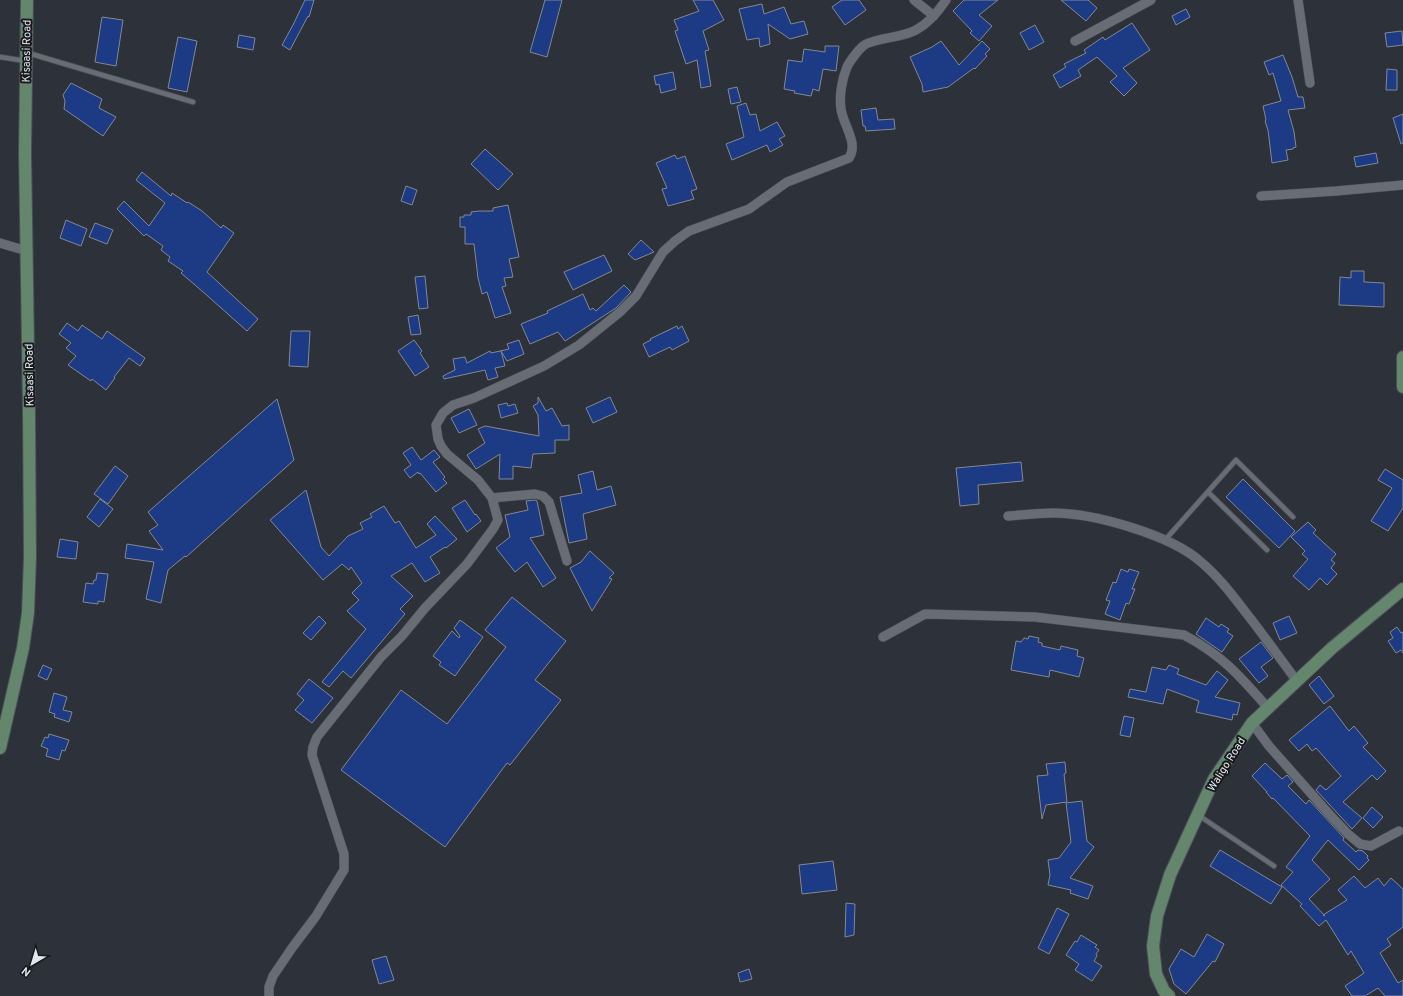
<svg xmlns="http://www.w3.org/2000/svg" width="1403" height="996" font-family="Overpass,sans-serif">
	<style>
		.building { fill: #1d3b85; stroke: #838791 }
		.lines { fill: none; stroke-linecap: round; stroke-linejoin: round }
		.lane-casing { stroke: #4b4e55; stroke-width: 6 }
		.street-casing { stroke: #4b4e55; stroke-width: 10 }
		.secondary-casing { stroke: #4b4e55; stroke-width: 14 }
		.lane { stroke: #676c75; stroke-width: 4.5 }
		.street { stroke: #676c75; stroke-width: 9 }
		.secondary { stroke: #63866c; stroke-width: 12 }
		.labels { text-anchor: middle; stroke-width: 4; stroke-linejoin: round; paint-order: stroke }
		.street-label { font-size: 11px; fill: #e3e6eb; stroke: #17191c }
	</style>
	<rect width="100%" height="100%" fill="#2d3139"/>
	<!-- building -->
	<path class="building" d="M305 0H314L309 17 308 16 290 50 282 45 293 25Z
		M545 0H562L547 57 530 52Z
		M693 0H713L724 20 703 31 709 50 705 51 711 86 701 88 697 60 686 64 675 31 678 30 674 20 699 11Z
		M842 0H859L866 10 845 25 832 7Z
		M964 0H998L979 15 992 26 979 41 970 33 972 31 953 11Z
		M1061 0H1088L1097 8 1086 21Z
		M762 4 764 14 784 7 791 24 804 21 808 34 790 39 768 24 770 44 760 47 759 38 747 40 739 9Z
		M1186 9 1190 17 1176 25 1172 16Z
		M102 17 123 20 116 66 95 62Z
		M1132 23 1150 50 1123 68 1137 83 1124 96 1110 82 1117 76 1097 57 1078 70 1081 76 1060 88 1053 75 1066 67 1064 64 1086 53 1084 50 1103 37 1105 40Z
		M1035 25 1044 42 1029 50 1020 33Z
		M1402 31 1403 45 1387 47 1385 33Z
		M239 35 255 38 253 50 237 47Z
		M178 37 197 41 187 92 168 88Z
		M941 41 959 65 982 41 990 49 985 54 987 56 975 69 974 68 948 87 923 92 922 84 910 57 932 47Z
		M825 46H839L836 71 823 69 819 91 813 89 811 96 794 93 795 91 784 89 788 60 802 62 804 49 825 52Z
		M1283 55 1292 77 1298 97H1303L1305 108 1288 110 1294 132 1296 147 1293 148V149L1286 150 1288 160 1272 163 1268 130 1265 121 1266 120 1263 106 1281 101 1273 73 1269 75 1264 62Z
		M1387 69 1397 70V90H1386Z
		M673 72 676 89 661 93 659 84 656 85 654 76Z
		M71 83 102 99 99 108 116 117 103 136 64 109 65 101 63 95Z
		M737 87 741 102 731 104 728 89Z
		M746 103 750 115 756 114 760 131 777 122 785 136 779 139 783 145 770 152 767 145 732 160 726 144 744 137 737 106Z
		M876 108 878 120 894 119 895 129 866 131 865 126H863L861 110Z
		M1403 114V143L1401 144 1393 118Z
		M485 149 513 174 498 190 471 164Z
		M1376 153 1378 163 1356 167 1354 157Z
		M675 155 677 159 685 156 697 189 691 191 694 199 668 206 662 189 667 188 656 163Z
		M142 172 171 196 172 193 187 203 188 202 202 211 221 228 223 225 234 233 207 272 258 319 247 331 202 291 181 273 183 271 168 261 170 257 161 250 163 246 146 234 144 236 117 209 124 201 149 226 165 203 136 180Z
		M406 186 417 190 412 205 401 201Z
		M508 205 519 257 509 259 513 277 504 278 506 286 502 287 511 313 495 318 487 292 482 294 478 278 474 244H465V227H460V217H464V215H471V212L479 211H493V208Z
		M66 220 87 229 81 246 60 238Z
		M95 223 113 230 107 244 89 237Z
		M641 240 654 252 635 260 628 254Z
		M604 255 612 271 573 290 564 272Z
		M1351 271H1364V282L1384 283V307L1339 305 1340 277 1351 278Z
		M425 276 428 308 419 309 415 277Z
		M624 285 631 292 616 308 565 341 558 332 530 344 521 324 548 313 547 311 583 294 590 310 593 308 596 311Z
		M418 315 421 334 411 335 408 317Z
		M67 323 78 331 82 325 102 339 107 331 145 358 140 366 129 358 114 377 115 378 106 390 92 379 91 381 68 365 76 356 66 348 71 343 59 334Z
		M677 326 678 329 682 326 689 341 672 350 670 347 649 357 643 344 651 340 650 339Z
		M291 331H310L308 367 289 366Z
		M414 340 422 351 420 353 429 367 415 376 398 351Z
		M519 340 524 354 507 361 501 351 505 366 495 368 498 377 488 380 485 370 444 379 443 376 455 370 453 359 465 357 467 363 490 351 491 353 509 349 507 344Z
		M538 397 546 411 552 408 562 426 569 425V440H555V453L533 454 531 468 513 466V479H499L500 454 476 469 467 455 485 443 478 429 485 426 539 436 538 415 533 406 538 403Z
		M610 397 617 412 593 423 586 408Z
		M277 399 294 460 186 557 185 556 168 570 161 603 146 599 154 562 125 558 127 544 163 550 149 531 158 525 148 512Z
		M507 403 508 406 515 404 518 413 501 418 498 405Z
		M469 409 477 425 459 433 451 418Z
		M412 447 421 460 434 450 440 457 433 462 445 477 443 479 447 483 436 492 420 473 419 474 418 472 410 478 404 470 411 465 403 453Z
		M1021 462 1023 481 978 485 979 504 960 506 956 468Z
		M115 466 128 476 108 504 94 494Z
		M1385 469 1403 480V508L1388 531 1371 521 1392 488 1378 480Z
		M593 471 597 490 611 486 616 505 583 514 587 539 569 543 560 497 582 493 578 475Z
		M1243 479 1295 531 1279 548 1226 497Z
		M306 490 321 547 329 556 348 536 363 529 360 523 372 517 370 514 384 506 395 523 399 521 416 548 436 535 427 524 435 516 457 539 446 548 445 547 430 557 440 573 425 582 412 563 391 576 413 596 400 609 405 614 351 678 343 671 329 687 322 682 366 629 347 611 359 600 352 593 362 583 351 567 349 570 342 564 323 580 270 520Z
		M100 499 113 509 99 527 87 517Z
		M465 500 475 515 476 514 481 521 467 532 452 508Z
		M535 500 537 501 544 535 530 538 556 578 543 587 527 562 515 572 496 548 510 537 505 515 528 510 526 501Z
		M1308 522 1316 530 1313 533 1336 554 1331 560 1335 563 1331 568 1337 574 1327 585 1320 578 1309 590 1293 576 1308 559 1302 554 1305 551 1291 537Z
		M60 539 78 542 76 559 57 557Z
		M590 551 614 573 609 578 612 579 592 611 570 568 581 562Z
		M1121 569 1128 572 1129 569 1139 572 1132 589H1135L1129 604 1126 603 1120 620 1105 614 1110 601 1106 600 1113 582 1116 583Z
		M97 573 108 574 104 602 98 601V604L83 602 86 583 93 584 94 580H96Z
		M512 597 566 641 535 680 561 700 510 765 507 763 445 847 341 770 401 690 447 724 506 647 485 630Z
		M319 616 326 623 311 640 303 633Z
		M1289 616 1297 633 1280 640 1273 623Z
		M1206 618 1219 627 1221 624 1229 629 1227 632 1233 636 1222 652 1196 634Z
		M460 620 483 637 455 676 439 665 441 662 433 656 452 631 459 638 460 636 454 628Z
		M1397 627 1401 633 1403 632V653L1401 650 1396 653 1388 641 1393 638 1390 632Z
		M1029 636 1039 638 1038 642 1042 643V646L1060 650 1061 646 1078 650 1077 656 1084 658 1079 677 1050 670 1049 677 1011 670 1016 641 1021 642 1024 638 1028 639Z
		M1261 642 1273 658 1261 667 1268 676 1259 683 1239 659Z
		M43 665 52 669 47 680 38 676Z
		M1169 665 1179 669 1177 674 1206 685 1217 671 1228 680 1215 697 1240 703 1237 715 1233 714 1232 720 1196 712 1199 701 1167 689 1163 704 1128 697 1130 689 1146 692 1152 667 1166 670Z
		M1319 676 1334 696 1324 704 1309 685Z
		M309 679 333 698 312 723 295 710 304 700 297 694Z
		M54 693 67 697 63 710 72 712 69 722 54 717 55 714 49 712Z
		M1330 706 1349 731 1354 726 1368 743 1363 747 1386 771 1377 780 1372 775 1343 802 1362 818 1352 829 1316 790 1320 785 1326 790 1341 776 1316 748 1312 751 1307 744 1299 751 1289 740Z
		M1124 716 1134 718 1130 737 1120 735Z
		M49 734 69 740 65 751 62 750 59 760 46 756 48 749 41 746 45 737 48 738Z
		M1065 762 1066 773 1064 774 1067 802 1046 805 1042 819 1037 776 1048 775 1046 764Z
		M1265 763 1282 779 1287 775 1293 782 1288 786 1306 804 1309 800 1344 838 1343 840 1356 852 1358 850 1363 851 1368 856 1367 858 1369 860 1359 870 1328 840 1312 860 1330 879 1309 899 1325 916 1323 915 1347 900 1338 890 1354 876 1365 888 1378 878 1384 886 1391 878 1403 889V927L1387 939 1391 945 1380 953 1398 983 1403 980V996H1385L1378 988 1365 996H1352L1345 986 1364 973 1351 951 1348 955 1326 920 1319 926 1300 906 1302 904 1281 885 1293 872 1286 867 1310 836 1273 798 1272 799 1266 792H1267L1252 776Z
		M1082 801 1087 841 1094 847 1070 878 1093 886 1088 899 1070 893 1071 890 1048 885 1050 875 1048 860 1059 858 1071 842 1066 803Z
		M1372 807 1383 817 1373 828 1363 818Z
		M1220 850 1282 887 1271 904 1210 866Z
		M833 861 837 890 802 894 799 865Z
		M846 903 855 904 854 935 845 937Z
		M1057 908 1069 914 1049 954 1038 948Z
		M1207 934 1224 944 1215 962 1213 961 1186 994 1174 984 1169 969 1181 949 1194 957Z
		M1081 935 1097 945 1095 947 1099 950 1096 954 1097 956 1094 961 1102 966 1092 981 1075 970 1079 964 1066 955 1075 941 1077 942Z
		M386 956 394 980 379 984 372 960Z
		M749 969 752 979 740 982 738 973Z"/>
	<g class="lines">
		<!-- lane casing -->
		<g class="lane-casing">
			<path id="lane" d="M28 53 193 102
				M0 57 26 61
				M1208 492 1267 550
				M1165 540 1236 460 1293 517
				M1198 815 1274 866"/>
		</g>
		<!-- street casing -->
		<g class="street-casing">
			<path id="street" d="M914 0 934 16
				M1298 0 1310 83
				M1075 41 1151 0
				M1261 196 1336 191 1403 185
				M0 243 27 251
				M492 498 535 494 543 496 549 502 567 561
				M1008 516C1023 515 1038 513 1053 513 1094 513 1171 535 1201 562 1219 577 1233 596 1247 614 1264 636 1280 658 1296 680
				M883 637 925 614 1035 617 1184 635C1222 655 1240 676 1268 708
				M1252 723 1269 746 1330 815 1348 834 1360 844 1371 846 1399 831
				M269 996V987L273 976 292 948 316 916 344 870V854L312 755 313 747 317 737 381 657 402 636 425 608 467 564 493 529 498 520 492 498 478 480 447 454 441 446 438 439 436 425 443 413 453 405 474 398 544 366 579 345 620 312 636 296 663 252 675 241 689 231 749 209 787 182 849 158C859 143 843 125 841 109 839 96 842 79 847 67 850 61 860 47 866 44 882 37 901 38 916 30 929 23 938 12 946 0"/>
		</g>
		<!-- secondary casing -->
		<g class="secondary-casing">
			<path id="secondary" d="M1403 357V387
				M0 748 23 648 28 613 30 557 29 411 25 153 27 0
				M1169 996 1164 991 1156 974 1153 946 1157 916 1170 875 1214 779 1252 723 1332 648 1403 589"/>
		</g>
		<!-- lane -->
		<use href="#lane" class="lane"/>
		<!-- street -->
		<use href="#street" class="street"/>
		<!-- secondary -->
		<use href="#secondary" class="secondary"/>
	</g>
	<g class="labels">
		<!-- street labels -->
		<g class="street-label">
			<text transform="translate(26 51) rotate(-89)" y="4">Kisaasi Road</text>
			<text transform="translate(29 375) rotate(-91)" y="4">Kisaasi Road</text>
			<text transform="translate(1226 764) rotate(-58)" y="4">Waligo Road</text>
		</g>
	</g>
	<!-- north arrow -->
	<g transform="translate(32 964) rotate(218)" stroke="#17191c" stroke-width="3" paint-order="stroke">
	<path d="M0-3L7 15L0 10L-7 15Z" fill="#e3e6eb"/>
	<text y="-6" font-size="11" font-weight="bold" text-anchor="middle" fill="#e3e6eb">N</text>
	</g>
</svg>
